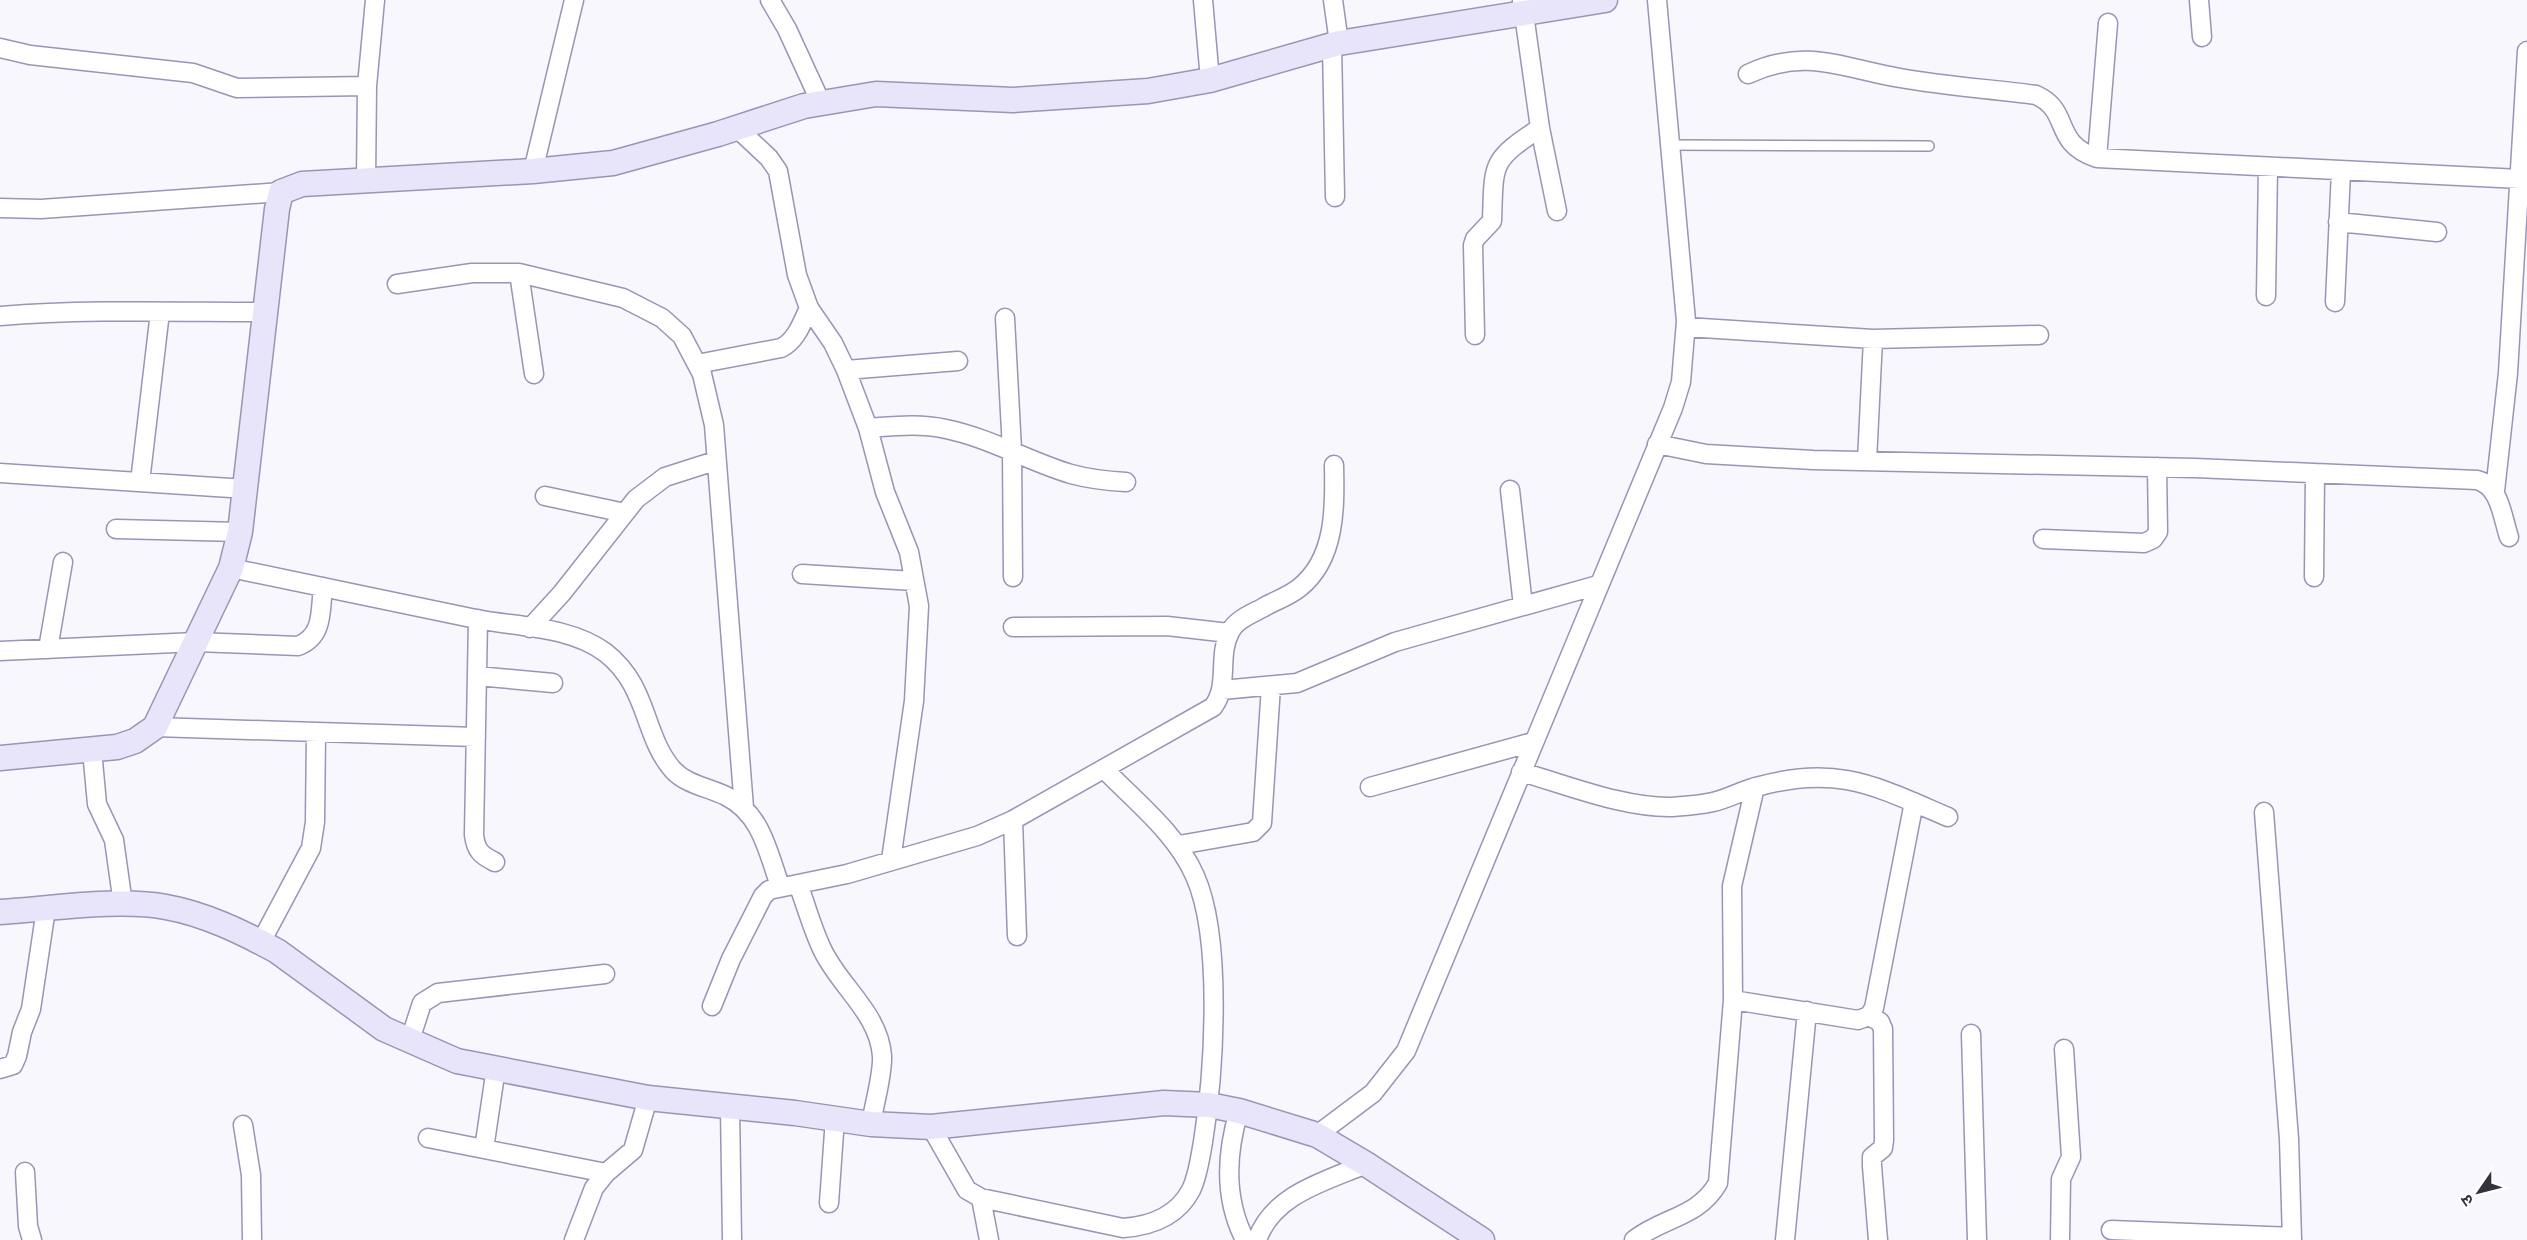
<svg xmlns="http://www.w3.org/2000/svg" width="2527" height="1240" font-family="'Libre Baskerville','Noto Sans Devanagari',serif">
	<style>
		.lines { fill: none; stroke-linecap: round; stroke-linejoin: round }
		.lane-casing { stroke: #9895b5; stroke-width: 12 }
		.street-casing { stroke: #9895b5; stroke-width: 21 }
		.secondary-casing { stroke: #9895b5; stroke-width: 27 }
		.lane { stroke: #fff; stroke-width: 9 }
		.street { stroke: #fff; stroke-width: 18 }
		.secondary { stroke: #e8e5fa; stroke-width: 24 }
	</style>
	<rect width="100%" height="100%" fill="#f8f7fe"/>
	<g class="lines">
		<!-- lane casing -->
		<g class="lane-casing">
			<path id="lane" d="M1671 145 1929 146"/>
		</g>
		<!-- street casing -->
		<g class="street-casing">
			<path id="street" d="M770 0 787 29 821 103
				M1203 0 1210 80
				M1333 0 1339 43
				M1522 0 1540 128 1557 211
				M2199 0 2202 37
				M1332 45 1335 197
				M0 48 30 55 193 73 237 88 367 86
				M1748 74C1806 47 1842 68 1900 78 1944 86 1991 89 2036 95 2072 111 2051 143 2097 158L2520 179
				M737 128 769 158 778 171 797 275 809 308 833 343 846 370 868 428 885 492 909 552 919 606 914 701 891 860
				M2097 158 2108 23
				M533 171 574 0
				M366 180 367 86 375 0
				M0 208 41 209 281 192
				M2338 222 2437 232
				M519 273 534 374
				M397 284 472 273H519L623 298 662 318 682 336 702 374 714 425 744 808
				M2266 296 2268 167
				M2335 302 2341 171
				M0 316C88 309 177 312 265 312
				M1005 318 1012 450 1013 577
				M1686 327 1873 339 2039 335
				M1475 335 1473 245 1475 239 1492 221C1494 163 1490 161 1540 128
				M697 364 781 348C796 341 802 323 809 308
				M846 370 958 361
				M868 428C895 426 920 423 946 429 990 438 1030 462 1071 474 1089 479 1107 481 1126 482
				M1657 444 1706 454 1813 460 2195 468 2477 480C2500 486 2502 516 2509 537
				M1867 461 1873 339
				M0 473 246 489
				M140 482 160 312
				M1510 490 1523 606
				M2495 491 2508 373 2527 51
				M545 496 625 513
				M116 529 240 532
				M2043 539 2144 543 2153 539 2158 532 2157 467
				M231 568C313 585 394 602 476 619 518 627 570 626 606 653 649 687 643 736 673 770 687 785 708 787 726 796 761 813 768 852 780 886
				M802 574 914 581
				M2314 577 2315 473
				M478 619 474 835C476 851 481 855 495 862
				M1013 627 1167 626 1229 633
				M530 628 562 593 636 499 665 477 715 461
				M48 649 63 562
				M0 651 196 642 298 646C324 636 320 611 323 587
				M477 676 553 683
				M1222 690 1297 683 1395 642 1598 585
				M155 727 476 737
				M92 750 97 804 114 840 123 904
				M1521 772C1568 785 1623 808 1672 807 1685 806 1700 805 1713 802 1727 799 1741 791 1756 787 1837 764 1875 786 1948 817
				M1370 787 1533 742
				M2264 812 2289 1139 2292 1240
				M1013 820 1017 936
				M1179 845 1253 832 1262 823 1271 686
				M798 884C806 905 812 928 822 949 839 986 879 1013 882 1056 883 1075 874 1104 871 1124
				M261 942 311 848 315 822 316 732
				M1733 1000 1858 1020 1869 1016 1874 1008 1914 802
				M712 1006 731 959 763 896 769 890 847 874 977 836 1013 820 1213 707C1230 685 1217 656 1230 632 1236 619 1254 613 1266 606 1277 600 1289 596 1299 588 1336 559 1335 507 1334 465
				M1869 1016 1880 1022 1883 1029 1884 1140 1883 1148 1872 1157V1166L1878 1240
				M1971 1034 1977 1240
				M410 1040 422 1003 438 993 605 974
				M0 1069 13 1065 17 1056 22 1032 31 1009 46 909
				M730 1107 732 1240
				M1239 1111C1226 1154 1224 1199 1245 1240
				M243 1125 251 1175 252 1240
				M931 1127 967 1190 981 1198 1123 1228C1150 1226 1177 1217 1191 1190 1198 1176 1200 1158 1203 1142 1214 1074 1223 939 1195 876 1176 833 1136 802 1104 769
				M1317 1135 1373 1093 1406 1051 1673 408 1681 382 1686 321 1657 0
				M428 1138 606 1173
				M484 1149 496 1068
				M25 1172 28 1226 32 1240
				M981 1198 989 1240
				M829 1203 835 1118
				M2111 1230 2292 1237
				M574 1240 594 1188 606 1173 633 1150 648 1098
				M1257 1240C1273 1194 1326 1181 1366 1164
				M1634 1240C1663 1217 1698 1218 1718 1183L1733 1000 1732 886 1755 787
				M1785 1240 1807 1011
				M2060 1240 2061 1179 2071 1157 2064 1049"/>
		</g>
		<!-- secondary casing -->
		<g class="secondary-casing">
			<path id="secondary" d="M0 758 117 747 135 741 155 727 231 568 240 532 277 209 281 192 302 184 533 171 613 163 718 134 804 106 876 94 1013 100 1148 91 1210 80 1339 43 1605 0
				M0 912C49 909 119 898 166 907 205 914 242 932 277 951L384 1029 457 1061 648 1098 795 1113 871 1124 931 1127 1164 1103 1209 1105 1239 1111 1317 1135 1366 1164 1482 1240"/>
		</g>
		<!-- lane -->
		<use href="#lane" class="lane"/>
		<!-- street -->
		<use href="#street" class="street"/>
		<!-- secondary -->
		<use href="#secondary" class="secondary"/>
	</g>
	<!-- north arrow -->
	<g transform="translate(2479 1192) rotate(235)" stroke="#ffffff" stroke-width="4.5" paint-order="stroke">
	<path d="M0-4.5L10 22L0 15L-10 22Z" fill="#33323f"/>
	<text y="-9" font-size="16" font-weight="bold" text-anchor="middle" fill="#33323f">उ</text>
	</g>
</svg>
